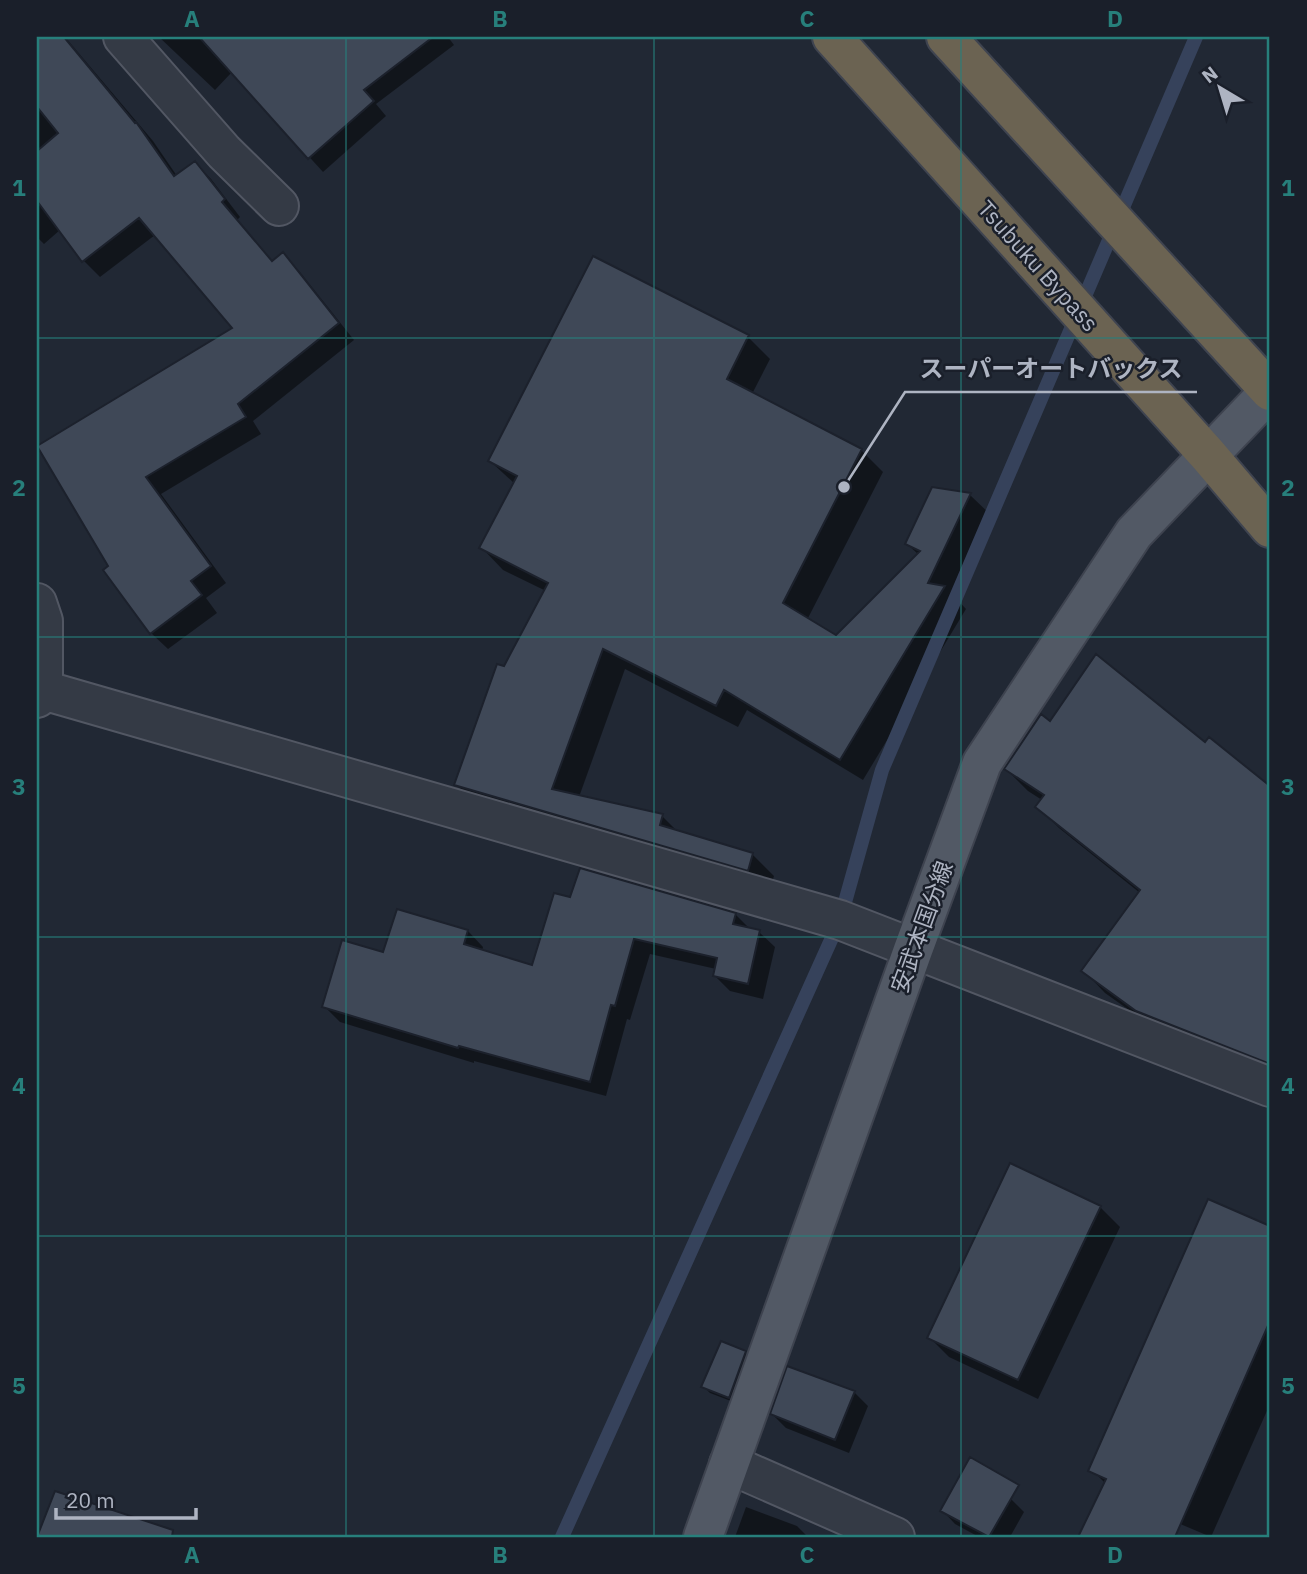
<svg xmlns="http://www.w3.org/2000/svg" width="1307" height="1574" font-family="'IBM Plex Sans','Noto Sans JP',sans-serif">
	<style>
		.shadow { fill: #0007 }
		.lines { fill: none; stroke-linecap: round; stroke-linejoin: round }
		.stream { stroke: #36425b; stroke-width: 14 }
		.building { fill: #3f4857; stroke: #1c212c; stroke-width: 2 }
		.minor-casing { stroke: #525763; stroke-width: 42 }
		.major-casing { stroke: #3e434f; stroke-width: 42 }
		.highway-casing { stroke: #3f4450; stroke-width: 42 }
		.minor { stroke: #343a45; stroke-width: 38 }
		.major { stroke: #525965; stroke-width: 38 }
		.highway { stroke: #6b6352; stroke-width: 38 }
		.grid { fill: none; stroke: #277f7b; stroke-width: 2; stroke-opacity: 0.55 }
		.labels { text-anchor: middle; stroke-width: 5; stroke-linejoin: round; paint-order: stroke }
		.street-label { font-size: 23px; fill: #aeb4c2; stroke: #1a1f2a }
		.leader { fill: none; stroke: #aeb4c2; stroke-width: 2.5 }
		.callout-dot { fill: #aeb4c2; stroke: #1a1f2a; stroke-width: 2.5 }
		.callout-label { font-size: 24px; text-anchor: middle; font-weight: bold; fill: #aeb4c2; stroke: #1a1f2a; stroke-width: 5; stroke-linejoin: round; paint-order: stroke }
		.neatline { fill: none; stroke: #277f7b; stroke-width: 2.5 }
		.grid-label { font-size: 23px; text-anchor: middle; font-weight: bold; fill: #277f7b }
	</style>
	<rect width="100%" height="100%" fill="#212834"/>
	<!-- shadow -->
	<path class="shadow" d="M37 37H65L153 141 177 176 195 163 211 179 240 217 237 220 273 262 283 255 299 271 354 340 253 421 261 434 161 494 226 583 206 598 217 613 168 649 151 633 39 447 235 328 155 235 100 277 84 261 60 230 44 244 37 237Z
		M159 37H448L454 45 376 104 386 116 323 172 232 72 215 90Z
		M593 258 748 337 770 359 752 394 861 450 883 472 807 620 836 637 919 555 907 544 933 489 970 495 992 516 954 596 966 609 863 780 747 710 738 727 625 669 579 797 662 816 679 833 752 854 774 876 769 891 477 806 456 784 505 669 546 591 503 570 482 548 515 484 490 461Z
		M1051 723 1205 744 1270 790V1076L1160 1032 1105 993 1084 971 1140 893 1059 828 1037 806 1042 800 1028 791 1006 769Z
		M572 899 735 914 751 930 759 932 775 947 763 999 730 991 715 976 716 969 650 954 630 1020 627 1019 606 1096 474 1061V1063L340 1022 324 1006 384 955 468 931 483 947 482 951 534 967Z
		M1209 1201 1270 1228V1404L1211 1537 1121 1499 1095 1473Z
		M1100 1207 1120 1227 1038 1399 949 1357 929 1337Z
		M745 1352 752 1359 736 1403 710 1393 703 1386Z
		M854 1392 868 1406 849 1453 786 1428 772 1414Z
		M56 1493 133 1519 151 1537H38Z
		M1011 1499 1024 1512 1010 1537H979L955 1524 942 1510Z
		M746 1507 797 1526 808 1537H735Z"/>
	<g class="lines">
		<!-- stream -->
		<path class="stream" d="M562 1537 840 920 882 770 1196 37"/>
	</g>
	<!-- building -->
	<path class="building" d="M37 37H64L135 123 136 122 174 176 195 161 225 199 222 202 272 261 283 252 339 323 238 404 246 417 146 477 211 566 191 581 202 595 150 634 103 570 108 566 37 446 232 328 139 218 82 262 37 201V151L58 133 37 107Z
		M199 37H433L364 90 374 101 308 159Z
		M593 256 749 335 727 379 862 449 783 603 836 635 920 551 905 544 932 487 971 493 928 583 945 586 840 760 724 690 716 706 603 649 552 789 663 814 660 825 753 853 748 871 454 785 497 664 504 666 548 583 479 548 517 476 488 461Z
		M1096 654 1205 742 1209 737 1270 786V1064L1136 1011 1081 971 1140 890 1035 807 1044 795 1004 769 1041 714 1050 721Z
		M580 868 736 913 733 924 760 930 748 984 713 976 717 958 634 939 615 1006 611 1005 590 1082 459 1046 458 1048 322 1007 342 940 383 952 397 909 468 930 464 944 532 965 554 893 570 897Z
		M1010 1163 1101 1206 1018 1380 927 1338Z
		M1208 1199 1270 1226V1321L1175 1537H1078L1106 1479 1088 1471Z
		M721 1341 746 1351 729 1398 701 1387Z
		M787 1366 855 1391 835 1440 770 1414Z
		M970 1457 1019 1485 989 1537 940 1511Z
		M55 1491 173 1530 172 1537H37Z"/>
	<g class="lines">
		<!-- minor casing -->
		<g class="minor-casing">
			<path id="minor" d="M123 37 224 152 279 206
				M37 603 43 621V690L37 698
				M43 690 840 920 1270 1087
				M729 1464 895 1537"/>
		</g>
		<!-- major casing -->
		<g class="major-casing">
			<path id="major" d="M703 1537 913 950 982 763 1134 533 1270 391"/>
		</g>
		<!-- highway casing -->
		<g class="highway-casing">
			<path id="highway" d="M832 37 1208 455 1270 528
				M946 37 1270 391"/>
		</g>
		<!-- minor -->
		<use href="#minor" class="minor"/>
		<!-- major -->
		<use href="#major" class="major"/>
		<!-- highway -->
		<use href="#highway" class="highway"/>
	</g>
	<!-- grid -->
	<path class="grid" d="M346 37V1537M654 37V1537M961 37V1537M37 338H1270M37 637H1270M37 937H1270M37 1236H1270"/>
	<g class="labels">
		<!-- street labels -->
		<g class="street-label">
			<text transform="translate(1038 266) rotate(48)" y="8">Tsubuku Bypass</text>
			<text transform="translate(922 927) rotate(-70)" y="8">安武本国分線</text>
		</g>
	</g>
	<!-- callouts -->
	<path class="leader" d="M844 487L905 392H1197"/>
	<circle class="callout-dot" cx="844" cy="487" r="7"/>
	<g class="callout-label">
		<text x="1051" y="377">スーパーオートバックス</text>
	</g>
	<!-- border -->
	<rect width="1307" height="1574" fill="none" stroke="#1a1f2a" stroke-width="77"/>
	<!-- north arrow -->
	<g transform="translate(1220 88) rotate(322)" stroke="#1a1f2a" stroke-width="5" paint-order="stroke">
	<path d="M0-5L12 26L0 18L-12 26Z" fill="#aeb4c2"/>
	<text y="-10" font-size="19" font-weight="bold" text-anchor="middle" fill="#aeb4c2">N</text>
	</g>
	<!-- scale -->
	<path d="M56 1508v10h140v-10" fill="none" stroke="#aeb4c2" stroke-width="3.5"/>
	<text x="66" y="1508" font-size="21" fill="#aeb4c2" stroke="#1a1f2a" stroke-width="5" paint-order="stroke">20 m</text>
	<rect x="38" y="38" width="1230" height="1498" class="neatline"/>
	<g class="grid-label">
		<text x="192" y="27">A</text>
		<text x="500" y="27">B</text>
		<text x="807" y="27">C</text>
		<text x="1115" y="27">D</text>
		<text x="19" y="196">1</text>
		<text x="1288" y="196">1</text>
		<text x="19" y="496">2</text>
		<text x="1288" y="496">2</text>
		<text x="19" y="795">3</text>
		<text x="1288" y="795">3</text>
		<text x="19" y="1094">4</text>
		<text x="1288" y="1094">4</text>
		<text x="19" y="1394">5</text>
		<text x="1288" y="1394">5</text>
		<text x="192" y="1563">A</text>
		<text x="500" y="1563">B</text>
		<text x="807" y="1563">C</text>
		<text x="1115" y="1563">D</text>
	</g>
</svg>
